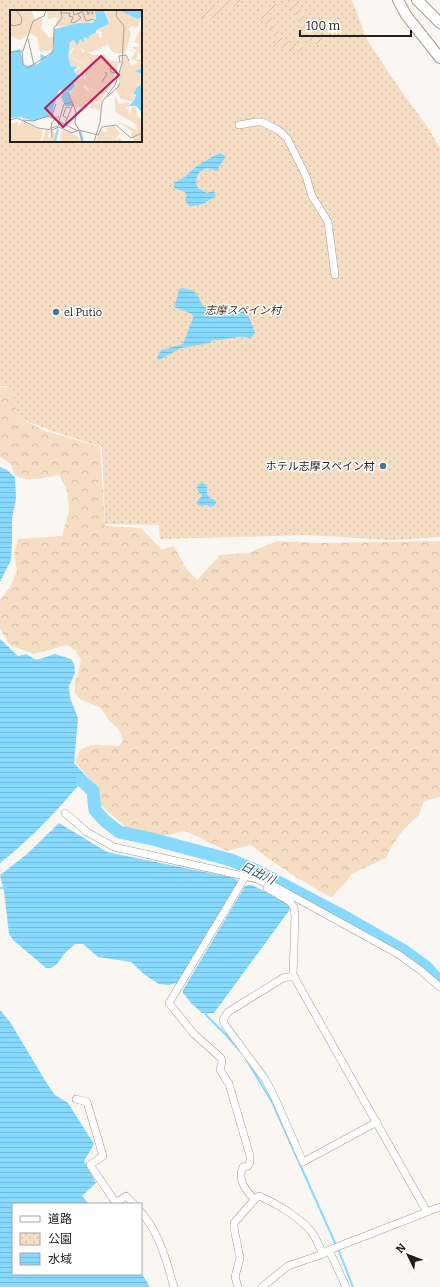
<svg xmlns="http://www.w3.org/2000/svg" width="440" height="1287" font-family="Bitter,'Noto Sans JP',serif">
	<style>
		.forest { fill: url(#forest-crowns) }
		.park { fill: url(#park-dots); fill-rule: evenodd }
		.garden { fill: url(#garden-furrows) }
		.water { fill: url(#water-rules) }
		.lines { fill: none; stroke-linecap: round; stroke-linejoin: round }
		.stream { stroke: #87dafe; stroke-width: 2 }
		.river { stroke: #87dafe; stroke-width: 13 }
		.street-casing { stroke: #a19e9a; stroke-width: 8 }
		.secondary-casing { stroke: #a19e9a; stroke-width: 12 }
		.street { stroke: #fff; stroke-width: 7 }
		.secondary { stroke: #fff; stroke-width: 10 }
		.poi-dot { fill: #407a93; stroke: #fff; stroke-width: 1.5 }
		.labels { text-anchor: middle; stroke-width: 3; stroke-linejoin: round; paint-order: stroke }
		.park-label { font-size: 11px; font-style: italic; fill: #4d3213; stroke: #fff }
		.poi-label { font-size: 11px; fill: #232120; stroke: #fff; text-anchor: start }
		.water-label { font-size: 12px; font-style: italic; fill: #2a596c; stroke: #fff }
		.inset-river { fill: none; stroke: #87dafe; stroke-width: 2 }
		.inset-road { fill: none; stroke: #a4a19e; stroke-width: 1 }
		.view { fill: #c2185b; fill-opacity: 0.15; stroke: #c2185b; stroke-width: 2 }
		.inset-edge { fill: none; stroke: #232120; stroke-width: 2 }
	</style>
	<defs>
		<pattern id="forest-crowns" width="20" height="18" patternUnits="userSpaceOnUse"><rect width="20" height="18" fill="#f6dec5"/><path d="M2 6a3 3 0 1 1 6 0M12 15a3 3 0 1 1 6 0" fill="none" stroke="#d3bea9"/></pattern>
		<pattern id="park-dots" width="8" height="8" patternUnits="userSpaceOnUse"><rect width="8" height="8" fill="#f6dec5"/><path d="M2 2h.1M6 6h.1" fill="none" stroke="#d3bea9" stroke-width="1.8" stroke-linecap="round"/></pattern>
		<pattern id="garden-furrows" width="10" height="10" patternUnits="userSpaceOnUse"><rect width="10" height="10" fill="#f6dec5"/><path d="M-1 1l2-2M0 10L10 0M9 11l2-2" fill="none" stroke="#d3bea9"/></pattern>
		<pattern id="water-rules" width="6" height="5" patternUnits="userSpaceOnUse"><rect width="6" height="5" fill="#87dafe"/><path d="M0 2.5h6" fill="none" stroke="#74bbd9"/></pattern>
	</defs>
	<rect width="100%" height="100%" fill="#faf6f2"/>
	<!-- forest -->
	<path class="forest" d="M0 387H11L19 418 45 431 100 447 105 526 141 528 162 550 174 546 185 567 197 580 220 555 248 553 277 541 321 543 440 541V797L424 801 419 815 404 829 393 844 386 858 351 874 347 881 331 897C303 882 276 865 251 845L227 851 185 831 162 836 128 829 99 804 96 787 76 763C77 739 102 746 119 746L122 743 123 740 119 730 108 719 101 708 80 699 75 693V680L78 674 81 660 75 650 67 645 34 654 10 645 0 629V600L10 587 17 571 14 554 18 539 62 536 69 511 67 490 59 475C47 477 24 484 14 474 13 472 12 467 11 464 6 462 5 459 0 457Z"/>
	<!-- park -->
	<path class="park" d="M0 0H352L367 40 399 88 427 126 440 148V537L392 540 307 535 160 539 159 525 105 524 102 447 52 431 19 418 11 387 0 386ZM11 11H141V141H11Z"/>
	<!-- garden -->
	<path class="garden" d="M225 0H244L204 23 202 13Z
		M286 0H295L318 38 325 36 327 38C324 44 317 44 311 44Z
		M275 4H278L279 7 269 14 286 42 303 45 304 50 300 51 273 46 274 43H278L263 18 259 20 256 14Z"/>
	<!-- water -->
	<path class="water" d="M220 153 224 155 225 158 216 171C203 163 192 175 198 188L207 193 214 191 216 196 203 204 190 207 185 200 187 195 185 192 176 189 174 187V183C178 180 184 178 188 174 197 165 207 159 220 153Z
		M180 288C188 289 195 289 199 298 200 301 201 303 203 306L223 310 233 306 246 310 255 332 253 336 250 338C238 334 226 341 213 340L210 343 181 348 159 360 157 357 161 350 183 344 193 318 192 314 174 307Z
		M0 467 7 470 15 477 16 498 12 519V542L11 560 0 582Z
		M202 483 207 485V494L210 498 215 500 216 503 214 506 211 507 206 505 201 506 197 504 198 500 202 496 198 491 197 487 199 484Z
		M0 639 18 656 26 654 36 660 55 654 71 659 74 664 75 673 69 686 70 698 78 718 74 763 86 776C60 808 32 838 0 863Z
		M59 823 107 852 234 878 239 882 178 985 175 983 169 985 159 984 145 975 131 962 98 957 83 944H75C72 947 68 950 65 953 59 960 57 969 46 968L13 940 9 934 4 891 0 875 27 854Z
		M248 885H252L285 902 291 908 214 1013H202L192 1004 183 993V990L245 886Z
		M0 1010 10 1022 46 1082 55 1095 68 1103 94 1144 84 1161 96 1183 82 1196 89 1204H13V1274H141V1272L150 1287H0Z"/>
	<g class="lines">
		<!-- stream -->
		<path class="stream" d="M0 888 6 887
			M205 1012 207 1016 226 1035 241 1052
			M246 1059 272 1102 336 1245
			M338 1249 353 1287"/>
		<!-- river -->
		<path class="river" d="M82 781 93 791 95 810 105 821 119 832 152 839 231 860 257 871 341 915 404 951 425 966 440 982"/>
		<!-- street casing -->
		<g class="street-casing">
			<path id="street" d="M239 125 256 122H262L278 130 287 138 306 176 312 196 328 222 335 275
				M65 813 87 832 114 847 257 879 278 888 398 954 420 970 440 987
				M245 877 169 1003 194 1034 221 1058 222 1061 220 1070 229 1084 250 1156V1162L248 1166 243 1167C237 1179 246 1192 255 1199L259 1196C276 1203 303 1219 313 1234 317 1240 320 1248 323 1254
				M267 888 289 901 294 907 295 916 293 975 427 1212
				M295 977H287L283 978 228 1012 223 1020 225 1025 265 1079 274 1096 303 1162 377 1122
				M76 1099 87 1102 103 1156 90 1165 116 1203 126 1196 134 1204
				M141 1212C160 1234 166 1260 174 1287
				M329 1250 346 1287
				M238 1287 235 1277 240 1258 234 1228V1223L255 1199
				M262 1287 288 1266 323 1254 329 1250 440 1207"/>
		</g>
		<!-- secondary casing -->
		<g class="secondary-casing">
			<path id="secondary" d="M398 0 406 15 440 58
				M417 0 440 23"/>
		</g>
		<!-- street -->
		<use href="#street" class="street"/>
		<!-- secondary -->
		<use href="#secondary" class="secondary"/>
	</g>
	<!-- markers -->
	<g class="poi-dot">
		<circle cx="56" cy="312" r="4"/>
		<circle cx="383" cy="466" r="4"/>
	</g>
	<g class="labels">
		<!-- park labels -->
		<g class="park-label">
			<text x="243" y="314">志摩スペイン村</text>
		</g>
		<!-- poi labels -->
		<g class="poi-label">
			<text x="64" y="316">el Putio</text>
			<text x="375" y="470" text-anchor="end">ホテル志摩スペイン村</text>
		</g>
		<!-- water labels -->
		<g class="water-label">
			<text transform="translate(258 873) rotate(26)" y="4">日出川</text>
		</g>
	</g>
	<!-- overview -->
	<g transform="translate(10 10)">
		<rect width="132" height="132" fill="#faf6f2"/>
		<path d="M0 0H21L25 10 33 8 31 18 39 28 46 25 42 40 30 42 27 27 19 23 10 30 1 26ZM36 0H85L86 7 80 13 72 14 71 11 64 15 45 17 48 7 38 9ZM95 0H109L124 6 125 10 131 6 132 15 130 10 127 18 122 16 118 19 121 23 115 44 102 42 97 33 96 36 80 42 69 38 66 40 65 37 61 39 59 45H62L61 48 74 55V78L83 85H87L84 95 90 92V101L85 98 81 99V94L77 95 76 100 73 97H65L60 85 66 76 64 71 73 68 65 62 70 57 61 55 58 46 60 32 65 30 66 36 70 29 74 32 75 28 79 29V26L89 23V28L93 27 91 23 93 22 86 20 99 14ZM132 16V45H131L122 37H129V33L124 32ZM119 39 128 43 126 50 132 49V57L125 61 130 63 131 75 128 74 127 80 121 84 125 86 122 92 110 88 106 80 110 73 108 67 114 45 122 56 129 52 121 49 125 43ZM105 85 109 94 119 92V97L115 98 118 99 119 104 123 97H126L127 106 131 109 132 132H125L121 125 123 122 105 110 127 120 126 114 105 102ZM0 111 3 114 8 111V117L12 112 31 120 33 123 30 132H0ZM104 116 110 123 105 130 110 128 113 132H85L91 120 97 123 96 118ZM36 119 39 120 38 128 43 127 41 120 46 123 45 132H32ZM53 120 69 127 70 132H51L50 124Z" fill="#f6dec5"/>
		<path d="M65 37 66 40 70 38 73 43 75 40 83 45H95L98 50 109 52 101 75 90 91 86 92V88L72 72 76 69 73 54 59 46Z" fill="#f6dec5"/>
		<path d="M85 0H94L99 14 86 20V23L79 26V29L74 27V32L70 29 67 36 64 30 60 32 58 46 61 56 68 57 64 60 65 63 71 66 63 71 65 76 61 81 54 82H58L63 96H55L51 87 54 81 49 80 41 106 23 111 11 107 0 108V42L10 39 14 56 28 54 31 51 30 44 37 47 44 39V19L69 13H82L86 8ZM109 0H132V7L127 9ZM132 58V100L131 101 126 96H119L124 90 126 85 123 84 128 76 131 75V64L125 61Z" fill="#87dafe"/>
		<path class="inset-river" d="M70 120 73 132M45 132 48 119"/>
		<path class="inset-road" d="M63 0 64 5 72 2M72 0 76 11 84 9M77 0 78 5 79 2 83 4 82 0M50 3H60L59 6 63 7 61 12 64 13 71 8 68 4M0 13 3 16 11 14 12 8 6 0M18 29 24 55M0 42 13 41 23 11 34 6 36 0M12 42 13 54 18 58 43 42 44 18 52 8 51 0M110 53 109 46 116 45 119 51M105 63 101 62 100 58 107 60M92 72 97 64 95 62M58 82 66 102 65 113 69 120 88 125 92 117 106 115 121 128 132 123M97 87 108 77 110 73M41 108 46 94M57 108 53 106 56 97 60 98M0 110 7 108 28 118 42 120 49 117 62 123 69 120 72 132M13 110 23 111 38 106 68 121M49 111 54 94 63 92M55 114 63 94M41 118 42 112 49 106M42 128 41 118 48 116 50 111M84 132 90 112 92 92 105 75 112 54 114 16 106 6 107 0"/>
		<path class="view" d="M91 46 109 65 53 117 35 98Z"/>
		<rect width="132" height="132" class="inset-edge"/>
	</g>
	<!-- legend -->
	<rect x="12" y="1203" width="130" height="72" fill="#ffffff" stroke="#a7a6a6"/>
	<rect x="20" y="1216" width="20" height="6" fill="#ffffff" stroke="#a7a6a6"/>
	<text x="48" y="1223" font-size="12" fill="#232120">道路</text>
	<rect x="20" y="1233" width="20" height="12" fill="url(#park-dots)" stroke="#a7a6a6"/>
	<text x="48" y="1243" font-size="12" fill="#232120">公園</text>
	<rect x="20" y="1253" width="20" height="12" fill="url(#water-rules)" stroke="#a7a6a6"/>
	<text x="48" y="1263" font-size="12" fill="#232120">水域</text>
	<!-- north arrow -->
	<g transform="translate(408 1255) rotate(313)" stroke="#ffffff" stroke-width="3" paint-order="stroke">
	<path d="M0-3L7 15L0 10L-7 15Z" fill="#232120"/>
	<text y="-6" font-size="11" font-weight="bold" text-anchor="middle" fill="#232120">N</text>
	</g>
	<!-- scale -->
	<path d="M300 30v6h111v-6" fill="none" stroke="#232120" stroke-width="2"/>
	<text x="306" y="30" font-size="12" fill="#232120" stroke="#ffffff" stroke-width="3" paint-order="stroke">100 m</text>
</svg>
